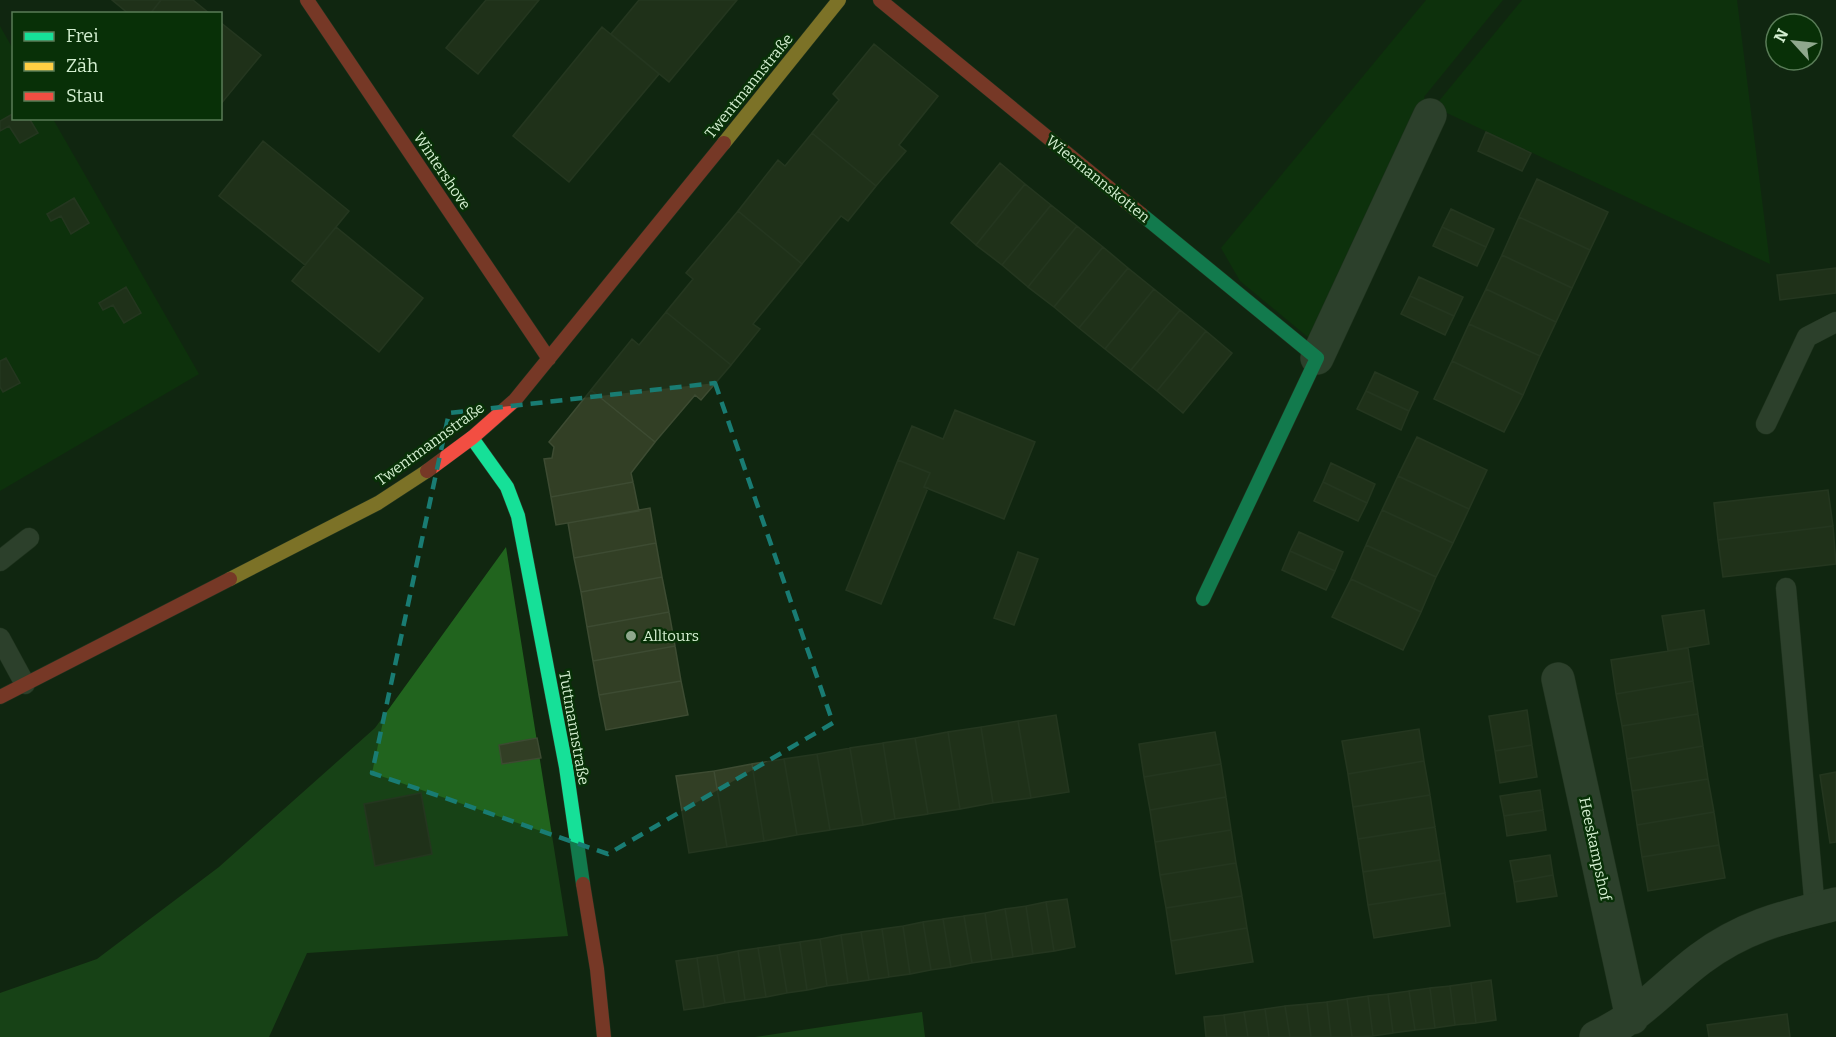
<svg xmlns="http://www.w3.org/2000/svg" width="1836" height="1037" font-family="Bitter,serif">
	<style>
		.green { fill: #093e07 }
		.forest { fill: #21641e }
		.building { fill: #323f25; stroke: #3d4b32; stroke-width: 1.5 }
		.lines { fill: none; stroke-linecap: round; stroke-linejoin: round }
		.lane-casing { stroke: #30402e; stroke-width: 21 }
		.street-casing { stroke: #30402e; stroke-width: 34 }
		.fast-casing { stroke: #30402e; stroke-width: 15 }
		.slow-casing { stroke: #30402e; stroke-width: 15 }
		.jam-casing { stroke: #30402e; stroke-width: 15 }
		.lane { stroke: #4e614c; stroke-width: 20 }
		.street { stroke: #4e614c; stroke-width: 33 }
		.fast { stroke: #16e098; stroke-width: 14 }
		.slow { stroke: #ffcf43; stroke-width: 14 }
		.jam { stroke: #f24e42; stroke-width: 14 }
		.marked { fill: none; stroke: #197c73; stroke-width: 4.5; stroke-dasharray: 12 8; stroke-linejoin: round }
		.poi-dot { fill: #8fa88d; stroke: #083007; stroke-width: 2 }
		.labels { text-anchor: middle; stroke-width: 5; stroke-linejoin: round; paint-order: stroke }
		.street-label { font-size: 15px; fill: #d3eed0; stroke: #083007 }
		.poi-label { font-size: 15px; fill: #d3eed0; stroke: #083007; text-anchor: start }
	</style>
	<rect width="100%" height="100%" fill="#112710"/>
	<!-- green -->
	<path class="green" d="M1426 0H1503L1424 97 1426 102 1315 343 1240 281 1221 248Z
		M1522 0H1737L1770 264 1434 107Z
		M0 26 13 49 14 118 53 119 199 374 0 491Z"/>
	<!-- forest -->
	<path class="forest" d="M506 547 568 936 307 953 269 1037H0V993L97 959 219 867 375 728Z
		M922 1012 925 1037H755Z"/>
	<!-- building -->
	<path class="building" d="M112 0H161L150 14H129Z
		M161 0H193L210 14H150Z
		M486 0H539L478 74 446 48Z
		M639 0H737L669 82 611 34Z
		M220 22 261 55 220 105Z
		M602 27 659 74 569 182 513 136Z
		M874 44 938 96 899 145 906 151 876 186 812 133 839 100 833 94Z
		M14 113V118H29L38 133 20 143 9 126 0 131V121Z
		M1486 132 1531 153 1522 171 1478 151Z
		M812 133 876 186 848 221 841 216 802 264 738 211 778 160 785 166Z
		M263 141 349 211 305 265 219 196Z
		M1000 163 1025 184 976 245 951 223Z
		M1537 179 1608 212 1590 250 1519 217Z
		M1025 184 1051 205 1002 265 976 245Z
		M74 198 89 223 71 234 61 216 51 221 47 214Z
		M1051 205 1077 226 1028 287 1002 265Z
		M1451 209 1494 229 1486 247 1442 227Z
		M738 211 802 264 753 324 760 329 731 365 666 312 693 279 686 273Z
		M1519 217 1590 250 1572 288 1502 255Z
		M1077 226 1103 247 1054 307 1028 287Z
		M336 227 423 298 379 352 292 281Z
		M1442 227 1486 247 1477 266 1433 246Z
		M1103 247 1128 268 1079 328 1054 307Z
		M1502 255 1572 288 1556 322 1486 289Z
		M1128 268 1154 289 1105 349 1079 328Z
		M1836 268V293L1780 300 1777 275Z
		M1419 277 1463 297 1454 316 1410 296Z
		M126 287 141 313 124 323 113 305 103 310 99 303Z
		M1154 289 1180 310 1131 370 1105 349Z
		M1486 289 1556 322 1540 356 1469 324Z
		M1410 296 1454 316 1445 335 1401 314Z
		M1180 310 1206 331 1157 391 1131 370Z
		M666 312 731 365 701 400 695 395 655 442 591 390 632 339 639 345Z
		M1469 324 1540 356 1523 395 1452 361Z
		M1206 331 1232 353 1183 413 1157 391Z
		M6 358 20 383 3 392 0 387V361Z
		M1452 361 1523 395 1504 432 1434 399Z
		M1375 372 1418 392 1409 411 1366 391Z
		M591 390 655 442 631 473 633 482 551 497 544 459 552 458 554 447 549 442Z
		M1366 391 1409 411 1401 430 1357 409Z
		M955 410 1035 442 1004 519 924 487 930 473 898 460 912 426 943 439Z
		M1417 437 1487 470 1469 509 1398 476Z
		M898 460 930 473 924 487 928 488 881 604 846 590Z
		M1331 463 1375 484 1367 503 1323 482Z
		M1398 476 1469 509 1453 543 1382 510Z
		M633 482 639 511 556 525 551 497Z
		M1323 482 1367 503 1358 521 1314 501Z
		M1828 490 1833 526 1718 540 1714 503Z
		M650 508 656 543 574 558 568 523Z
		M1382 510 1453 543 1436 577 1366 545Z
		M1833 526 1836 564 1723 577 1718 540Z
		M1299 532 1343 552 1335 571 1290 551Z
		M656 543 662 577 581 592 574 558Z
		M1366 545 1436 577 1421 612 1351 579Z
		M1290 551 1335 571 1326 590 1282 570Z
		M1018 552 1038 559 1014 625 994 618Z
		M662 577 669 612 587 627 581 592Z
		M1351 579 1421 612 1403 650 1332 617Z
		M1704 610 1709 644 1668 651 1662 616Z
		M669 612 675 646 593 661 587 627Z
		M675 646 681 681 599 695 593 661Z
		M1688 648 1693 681 1616 694 1611 660Z
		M681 681 688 715 606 730 599 695Z
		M1693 681 1698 714 1622 726 1616 694Z
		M1527 710 1532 745 1495 751 1489 716Z
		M1698 714 1703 746 1627 759 1622 726Z
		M1056 715 1069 792 1031 798 1018 721Z
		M1018 721 1031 798 993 803 981 727Z
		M981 727 993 803 960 809 948 732Z
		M1419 729 1424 761 1348 774 1342 741Z
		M948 732 960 809 928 814 915 738Z
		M1215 732 1221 764 1144 777 1139 744Z
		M537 738 541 758 502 764 499 745Z
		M915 738 928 814 895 819 883 743Z
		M883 743 895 819 863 825 850 748Z
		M1532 745 1537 777 1500 783 1495 751Z
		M1703 746 1708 779 1632 791 1627 759Z
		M850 748 863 825 830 830 817 754Z
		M817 754 830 830 797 835 784 759Z
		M784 759 797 835 764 841 752 764Z
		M1424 761 1430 795 1353 807 1348 774Z
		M752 764 764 841 727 847 714 771Z
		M1221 764 1226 797 1150 810 1144 777Z
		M714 771 727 847 689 853 676 776Z
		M1836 772V842L1830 843 1820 775Z
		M1708 779 1714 812 1637 825 1632 791Z
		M1540 790 1543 810 1504 816 1500 796Z
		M421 793 432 854 375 866 364 804Z
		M1430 795 1435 827 1358 839 1353 807Z
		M1226 797 1231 830 1155 842 1150 810Z
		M1543 810 1546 830 1507 836 1504 816Z
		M1714 812 1719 845 1642 857 1637 825Z
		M1435 827 1440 860 1363 872 1358 839Z
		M1231 830 1236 863 1160 875 1155 842Z
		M1719 845 1725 878 1648 891 1642 857Z
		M1550 855 1553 875 1514 882 1510 861Z
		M1440 860 1445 893 1368 905 1363 872Z
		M1236 863 1242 896 1166 908 1160 875Z
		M1553 875 1557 896 1517 902 1514 882Z
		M1445 893 1450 926 1374 938 1368 905Z
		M1242 896 1247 928 1171 941 1166 908Z
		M1067 899 1075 947 1054 951 1046 902Z
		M1046 902 1054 951 1033 954 1026 906Z
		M1026 906 1033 954 1013 957 1005 909Z
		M1005 909 1013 957 992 960 985 913Z
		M985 913 992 960 972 963 964 916Z
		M964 916 972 963 951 967 943 919Z
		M943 919 951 967 931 970 923 922Z
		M923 922 931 970 910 974 903 926Z
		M903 926 910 974 889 977 882 929Z
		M1247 928 1253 962 1176 974 1171 941Z
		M882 929 889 977 869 980 861 932Z
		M861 932 869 980 848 983 841 935Z
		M841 935 848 983 827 986 820 939Z
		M820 939 827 986 807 990 800 942Z
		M800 942 807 990 787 993 779 945Z
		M779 945 787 993 766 997 758 948Z
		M758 948 766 997 745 1000 738 951Z
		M738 951 745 1000 725 1003 717 955Z
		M717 955 725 1003 704 1007 697 958Z
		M697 958 704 1007 684 1010 676 961Z
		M1491 980 1496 1020 1476 1023 1471 983Z
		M1471 983 1476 1023 1455 1025 1450 986Z
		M1450 986 1455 1025 1435 1028 1430 988Z
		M1430 988 1435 1028 1415 1030 1409 991Z
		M1409 991 1415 1030 1393 1033 1388 994Z
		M1388 994 1393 1033 1373 1036 1368 996Z
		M1368 996 1373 1036 1352 1037 1347 999Z
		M1347 999 1352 1037H1331L1327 1002Z
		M1327 1002 1331 1037H1311L1307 1004Z
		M1307 1004 1311 1037H1290L1285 1006Z
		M1285 1006 1290 1037H1269L1265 1009Z
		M1265 1009 1269 1037H1248L1244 1012Z
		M1244 1012 1248 1037H1227L1224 1015Z
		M1787 1014 1790 1037H1709L1707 1025Z
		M1224 1015 1227 1037H1206L1204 1017Z"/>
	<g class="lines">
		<!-- lane casing -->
		<g class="lane-casing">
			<path id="lane" d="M1766 424 1807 337 1836 322
				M0 561 29 538
				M1786 588 1815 909
				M0 638 25 684"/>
		</g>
		<!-- street casing -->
		<g class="street-casing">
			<path id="street" d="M1317 358 1430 115
				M1558 679 1632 1018
				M1596 1037C1639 1018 1664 986 1700 959 1744 926 1784 917 1836 904"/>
		</g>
		<!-- fast casing -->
		<g class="fast-casing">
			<path id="fast" d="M1141 214 1317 358 1203 599
				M472 438 507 487 518 516 566 767 583 884"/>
		</g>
		<!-- slow casing -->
		<g class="slow-casing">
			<path id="slow" d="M724 143 839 0
				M230 579 378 503 427 471"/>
		</g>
		<!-- jam casing -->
		<g class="jam-casing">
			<path id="jam" d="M307 0 549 359
				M880 0 1141 214
				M427 471 473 437 515 400 724 143
				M0 697 230 579
				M583 884 597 969 604 1037"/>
		</g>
		<!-- lane -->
		<use href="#lane" class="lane"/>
		<!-- street -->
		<use href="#street" class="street"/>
		<!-- fast -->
		<use href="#fast" class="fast"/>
		<!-- slow -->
		<use href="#slow" class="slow"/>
		<!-- jam -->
		<use href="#jam" class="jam"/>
	</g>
	<!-- marked area -->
	<path d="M0 0H1836V1037H0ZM715 383 833 723 608 854 372 773 449 413Z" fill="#112710" fill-opacity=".55" fill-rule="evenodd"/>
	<path class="marked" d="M715 383 833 723 608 854 372 773 449 413Z"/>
	<!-- markers -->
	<circle class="poi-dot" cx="631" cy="636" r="6"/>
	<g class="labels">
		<!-- street labels -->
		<g class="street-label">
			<text transform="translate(749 86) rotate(-51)" y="5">Twentmannstraße</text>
			<text transform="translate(442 171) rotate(56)" y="5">Wintershove</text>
			<text transform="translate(1098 179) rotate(39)" y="5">Wiesmannskotten</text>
			<text transform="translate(430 444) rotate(-36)" y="5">Twentmannstraße</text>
			<text transform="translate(574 728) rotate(80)" y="5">Tuttmannstraße</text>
			<text transform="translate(1595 849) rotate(78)" y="5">Heeskampshof</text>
		</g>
		<!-- poi labels -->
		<g class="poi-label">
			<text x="643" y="641">Alltours</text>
		</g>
	</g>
	<!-- legend -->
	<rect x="12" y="12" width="210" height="108" fill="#083007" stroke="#597c57" stroke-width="1.5"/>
	<rect x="24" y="32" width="30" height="9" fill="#16e098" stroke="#597c57" stroke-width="1.5"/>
	<text x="66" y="42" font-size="18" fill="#d3eed0">Frei</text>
	<rect x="24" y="62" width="30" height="9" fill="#ffcf43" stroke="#597c57" stroke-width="1.5"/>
	<text x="66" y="72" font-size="18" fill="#d3eed0">Zäh</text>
	<rect x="24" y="92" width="30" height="9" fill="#f24e42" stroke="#597c57" stroke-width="1.5"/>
	<text x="66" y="102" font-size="18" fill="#d3eed0">Stau</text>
	<!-- north arrow -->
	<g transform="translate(1794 42) rotate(297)"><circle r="28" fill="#083007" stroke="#597c57" stroke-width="1.5"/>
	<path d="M0-4.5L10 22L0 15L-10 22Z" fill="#8fa88d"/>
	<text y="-9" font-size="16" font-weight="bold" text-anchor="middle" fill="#d3eed0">N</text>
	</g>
</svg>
